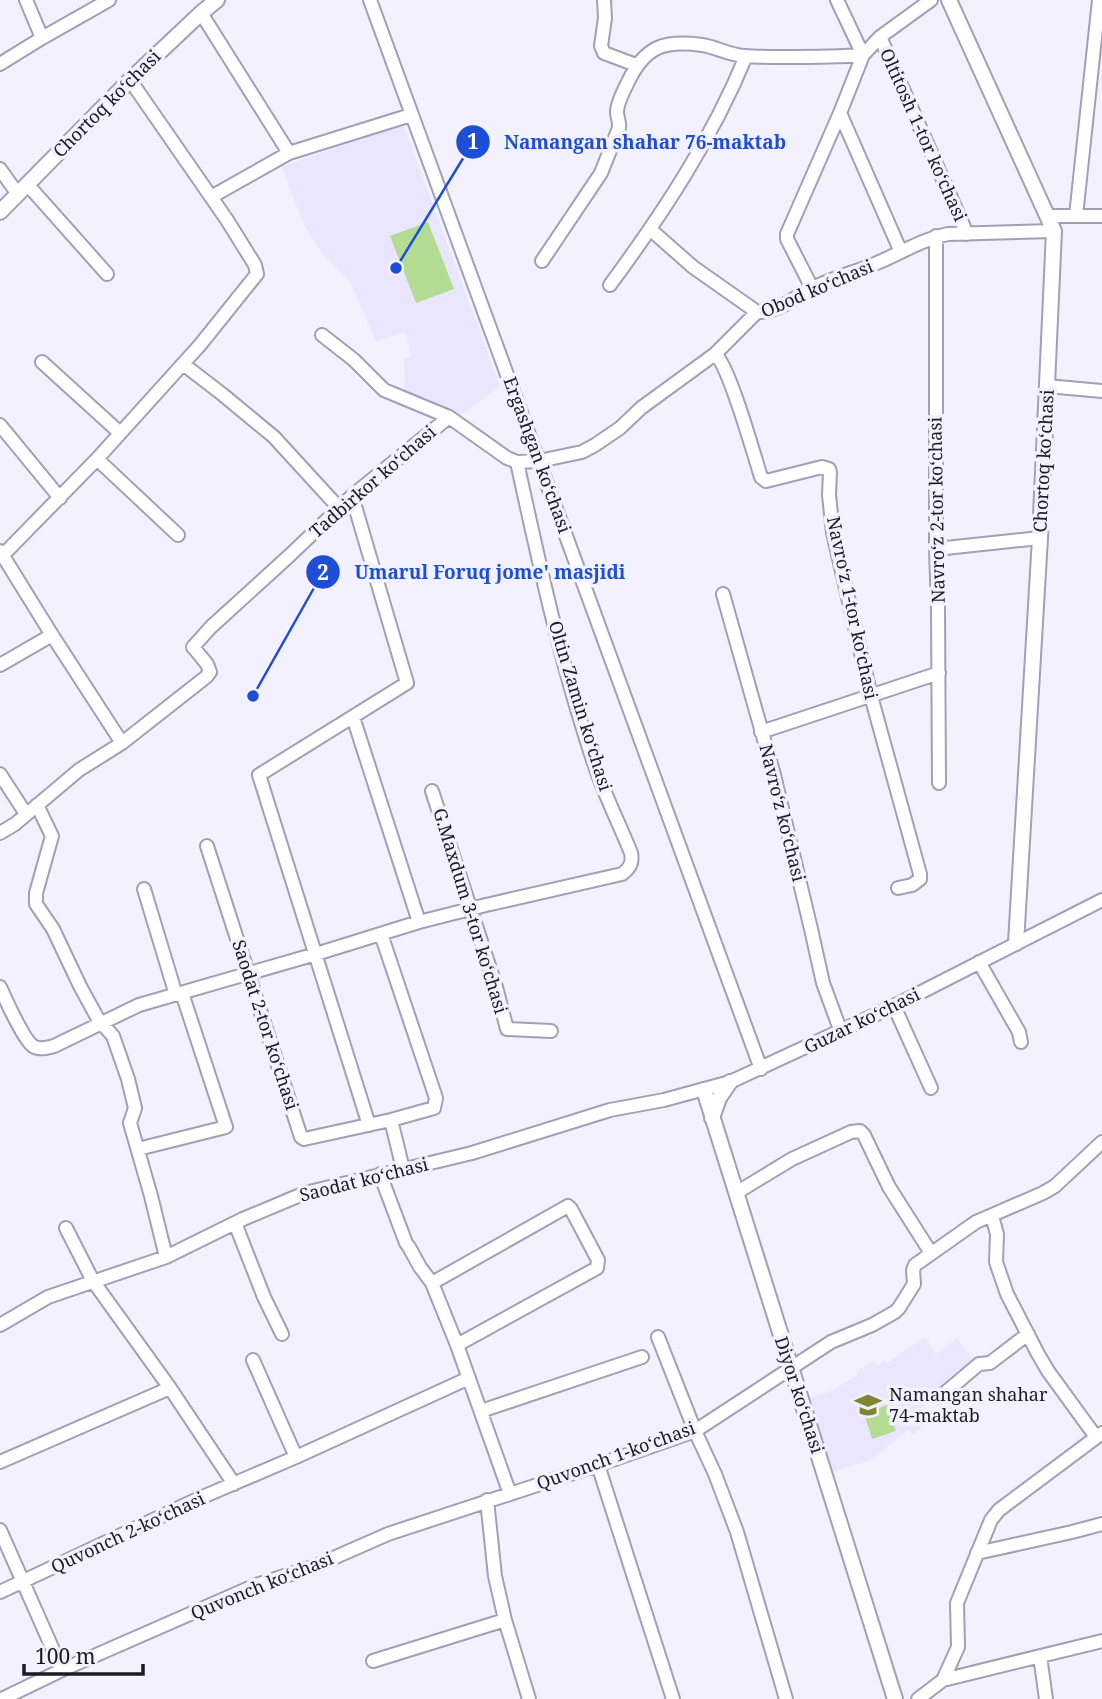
<svg xmlns="http://www.w3.org/2000/svg" width="1102" height="1699" font-family="'Noto Serif',serif">
	<style>
		.built { fill: #eae6ff }
		.green { fill: #b3dc92 }
		.lines { fill: none; stroke-linecap: round; stroke-linejoin: round }
		.minor-casing { stroke: #a39fb4; stroke-width: 16 }
		.major-casing { stroke: #a39fb4; stroke-width: 18 }
		.minor { stroke: #fff; stroke-width: 12 }
		.major { stroke: #fff; stroke-width: 14 }
		.labels { text-anchor: middle; stroke-width: 7; stroke-linejoin: round; paint-order: stroke }
		.street-label { font-size: 18px; fill: #1c1b23; stroke: #f3f1ff }
		.poi-label { font-size: 18px; fill: #1c1b23; stroke: #f3f1ff; text-anchor: start }
		.leader { fill: none; stroke: #1d4ed8; stroke-width: 2.5 }
		.callout-dot { fill: #1d4ed8; stroke: #f3f1ff; stroke-width: 2.5 }
		.mark-label { font-size: 21px; text-anchor: middle; font-weight: bold; fill: #fff }
		.callout-label { font-size: 19px; text-anchor: middle; font-weight: bold; fill: #1d4ed8; stroke: #f3f1ff; stroke-width: 7; stroke-linejoin: round; paint-order: stroke }
	</style>
	<rect width="100%" height="100%" fill="#f3f1ff"/>
	<!-- built -->
	<path class="built" d="M403 124 500 386 459 417 405 392 404 358H411L406 332 376 341 350 282 323 254 309 234 299 213 282 167Z
		M925 1337 936 1354 957 1338 976 1363 917 1411 926 1423 913 1435 908 1430 871 1460 833 1472 809 1398 829 1392 858 1375 857 1371 874 1361 877 1365 885 1360 887 1363Z"/>
	<!-- green -->
	<path class="green" d="M428 222 454 289 416 303 390 236Z
		M887 1405 896 1431 872 1439 864 1413Z"/>
	<g class="lines">
		<!-- minor casing -->
		<g class="minor-casing">
			<path id="minor" d="M26 0 42 38
				M370 0 761 1069
				M604 0 605 18 601 46 604 53 636 65
				M201 13 289 153
				M880 37 967 234
				M0 64 42 38 109 0
				M840 113 901 252
				M0 169 17 193
				M27 184 107 274
				M211 197 289 153 411 115
				M1048 216H1102
				M1076 216 1099 0
				M651 230 693 267 757 312
				M936 236V549L938 609 939 783
				M542 261 601 173 619 128C620 122 617 118 617 112 617 103 624 90 628 82 645 46 664 40 702 45 716 47 729 55 744 56 756 57 769 57 782 57 809 57 836 57 863 55L880 37 931 0
				M610 285C663 213 712 139 746 56
				M812 288 787 239V234L840 113 863 55 837 0
				M322 335 354 360 384 390 449 417
				M715 354C729 365 754 455 761 477L766 481 822 467 829 469 830 472 829 495 833 533 871 696 920 874V879L912 885 898 888
				M42 362 120 433
				M183 364 222 394 274 437 339 508
				M1047 386 1102 391
				M0 425 60 498
				M97 459 178 535
				M352 496 407 683 259 775 369 1125
				M936 549 1040 538
				M0 551 52 635 122 743
				M3 555 97 459 200 345 257 274 255 265 227 220 130 80
				M723 594 774 775 811 929 823 983 841 1032
				M0 665 52 635
				M353 717 419 922
				M761 732 939 673
				M0 774 26 814
				M432 791 496 987 507 1029 551 1031
				M37 805 52 836 36 893V904L53 929 80 986 98 1019 113 1036 128 1079 135 1108 130 1123 151 1196 166 1257
				M0 833 15 824 79 770 122 743 206 677 210 672 207 664 193 647 211 627 289 556 352 496 449 417 507 458 517 462 539 461 582 452 595 445 620 428 641 408 715 354 757 312C778 313 793 298 811 289 832 278 856 272 877 263 901 253 923 239 948 234L1054 231
				M207 846 301 1137 304 1139 391 1120 434 1108 436 1098 381 934
				M144 889 176 995
				M979 962 1019 1032 1021 1042
				M0 987C6 1000 23 1039 33 1046 39 1050 47 1048 54 1046L139 1005 316 954 419 922 486 905 622 874C630 868 633 863 631 853 619 823 604 794 594 763 561 665 539 563 517 462
				M894 1006 931 1088
				M391 1120 403 1169
				M138 1149 226 1127 182 993
				M380 1174 406 1243 409 1247 420 1267 432 1283 457 1345 510 1494
				M736 1193 792 1159 851 1132 860 1131 864 1135 889 1187 931 1253
				M992 1216 997 1234 996 1262 1007 1294 1038 1354 1048 1371 1096 1437
				M235 1223 264 1297 282 1334
				M66 1228 93 1281 170 1388 234 1484
				M432 1283 568 1206 571 1209 598 1260 597 1268 457 1345
				M0 1325 48 1297 166 1257 243 1219 305 1193 472 1153 610 1110 664 1100 730 1082 894 1006 1102 900
				M658 1337 695 1431 715 1474 737 1532 786 1699
				M253 1360 296 1457
				M940 1397 979 1364 990 1363 1028 1334
				M481 1411 642 1357
				M0 1462 170 1388
				M598 1465 673 1699
				M487 1500 495 1576 505 1620 529 1699
				M0 1530 62 1670
				M977 1553 1072 1532 1102 1524
				M0 1592 200 1498 296 1457 469 1378
				M1040 1656 1046 1699
				M373 1661 505 1620
				M943 1680 1102 1641
				M2 1699 62 1670 256 1585 313 1567 388 1534 598 1465 695 1431 831 1342 872 1325 895 1312 899 1308 914 1284 913 1270 915 1265 976 1222 1043 1193 1055 1186 1102 1142
				M918 1699 943 1680 958 1647 957 1603 991 1520 999 1510 1102 1433"/>
		</g>
		<!-- major casing -->
		<g class="major-casing">
			<path id="major" d="M949 0 1054 231 1040 538 1016 943
				M0 212 130 80 201 13 217 0
				M704 1090 895 1699
				M712 1118 719 1098 730 1082"/>
		</g>
		<!-- minor -->
		<use href="#minor" class="minor"/>
		<!-- major -->
		<use href="#major" class="major"/>
	</g>
	<!-- icons -->
	<defs>
		<g id="school-bare" transform="scale(2.1)"><path d="M0-5L7-2L0 1L-7-2ZM-4 1L0 2.5L4 1V4Q0 6-4 4Z" fill="#808530" stroke="#f3f1ff" stroke-width="2.5" paint-order="stroke"/></g>
	</defs>
	<g fill-rule="evenodd">
		<use href="#school-bare" x="868" y="1405"/>
	</g>
	<g class="labels">
		<!-- street labels -->
		<g class="street-label">
			<text transform="translate(107 104) rotate(-45)" y="6">Chortoq koʻchasi</text>
			<text transform="translate(923 135) rotate(66)" y="6">Oltitosh 1-tor koʻchasi</text>
			<text transform="translate(817 289) rotate(-23)" y="6">Obod koʻchasi</text>
			<text transform="translate(537 455) rotate(70)" y="6">Ergashgan koʻchasi</text>
			<text transform="translate(1044 461) rotate(-87)" y="6">Chortoq koʻchasi</text>
			<text transform="translate(373 482) rotate(-41)" y="6">Tadbirkor koʻchasi</text>
			<text transform="translate(937 510) rotate(-91)" y="6">Navroʻz 2-tor koʻchasi</text>
			<text transform="translate(852 608) rotate(78)" y="6">Navroʻz 1-tor koʻchasi</text>
			<text transform="translate(580 706) rotate(73)" y="6">Oltin Zamin koʻchasi</text>
			<text transform="translate(782 813) rotate(76)" y="6">Navroʻz koʻchasi</text>
			<text transform="translate(470 911) rotate(73)" y="6">G.Maxdum 3-tor koʻchasi</text>
			<text transform="translate(862 1021) rotate(-26)" y="6">Guzar koʻchasi</text>
			<text transform="translate(265 1025) rotate(72)" y="6">Saodat 2-tor koʻchasi</text>
			<text transform="translate(364 1180) rotate(-14)" y="6">Saodat koʻchasi</text>
			<text transform="translate(799 1395) rotate(72)" y="6">Diyor koʻchasi</text>
			<text transform="translate(616 1456) rotate(-20)" y="6">Quvonch 1-koʻchasi</text>
			<text transform="translate(128 1533) rotate(-25)" y="6">Quvonch 2-koʻchasi</text>
			<text transform="translate(262 1586) rotate(-22)" y="6">Quvonch koʻchasi</text>
		</g>
		<!-- poi labels -->
		<g class="poi-label">
			<text x="889" y="1401">Namangan shahar<tspan x="889" dy="21">74-maktab</tspan></text>
		</g>
	</g>
	<!-- callouts -->
	<path class="leader" d="M396 268L473 142M253 696L323 572"/>
	<g class="callout-dot">
		<circle cx="396" cy="268" r="7"/>
		<circle cx="253" cy="696" r="7"/>
		<circle cx="473" cy="142" r="18"/>
		<circle cx="323" cy="572" r="18"/>
	</g>
	<g class="mark-label">
		<text x="473" y="149">1</text>
		<text x="323" y="580">2</text>
	</g>
	<g class="callout-label">
		<text x="645" y="149">Namangan shahar 76-maktab</text>
		<text x="490" y="579">Umarul Foruq jome' masjidi</text>
	</g>
	<!-- scale -->
	<path d="M24 1664v10h119v-10" fill="none" stroke="#1c1b23" stroke-width="3.5"/>
	<text x="35" y="1664" font-size="21" fill="#1c1b23" stroke="#f3f1ff" stroke-width="5" paint-order="stroke">100 m</text>
</svg>
